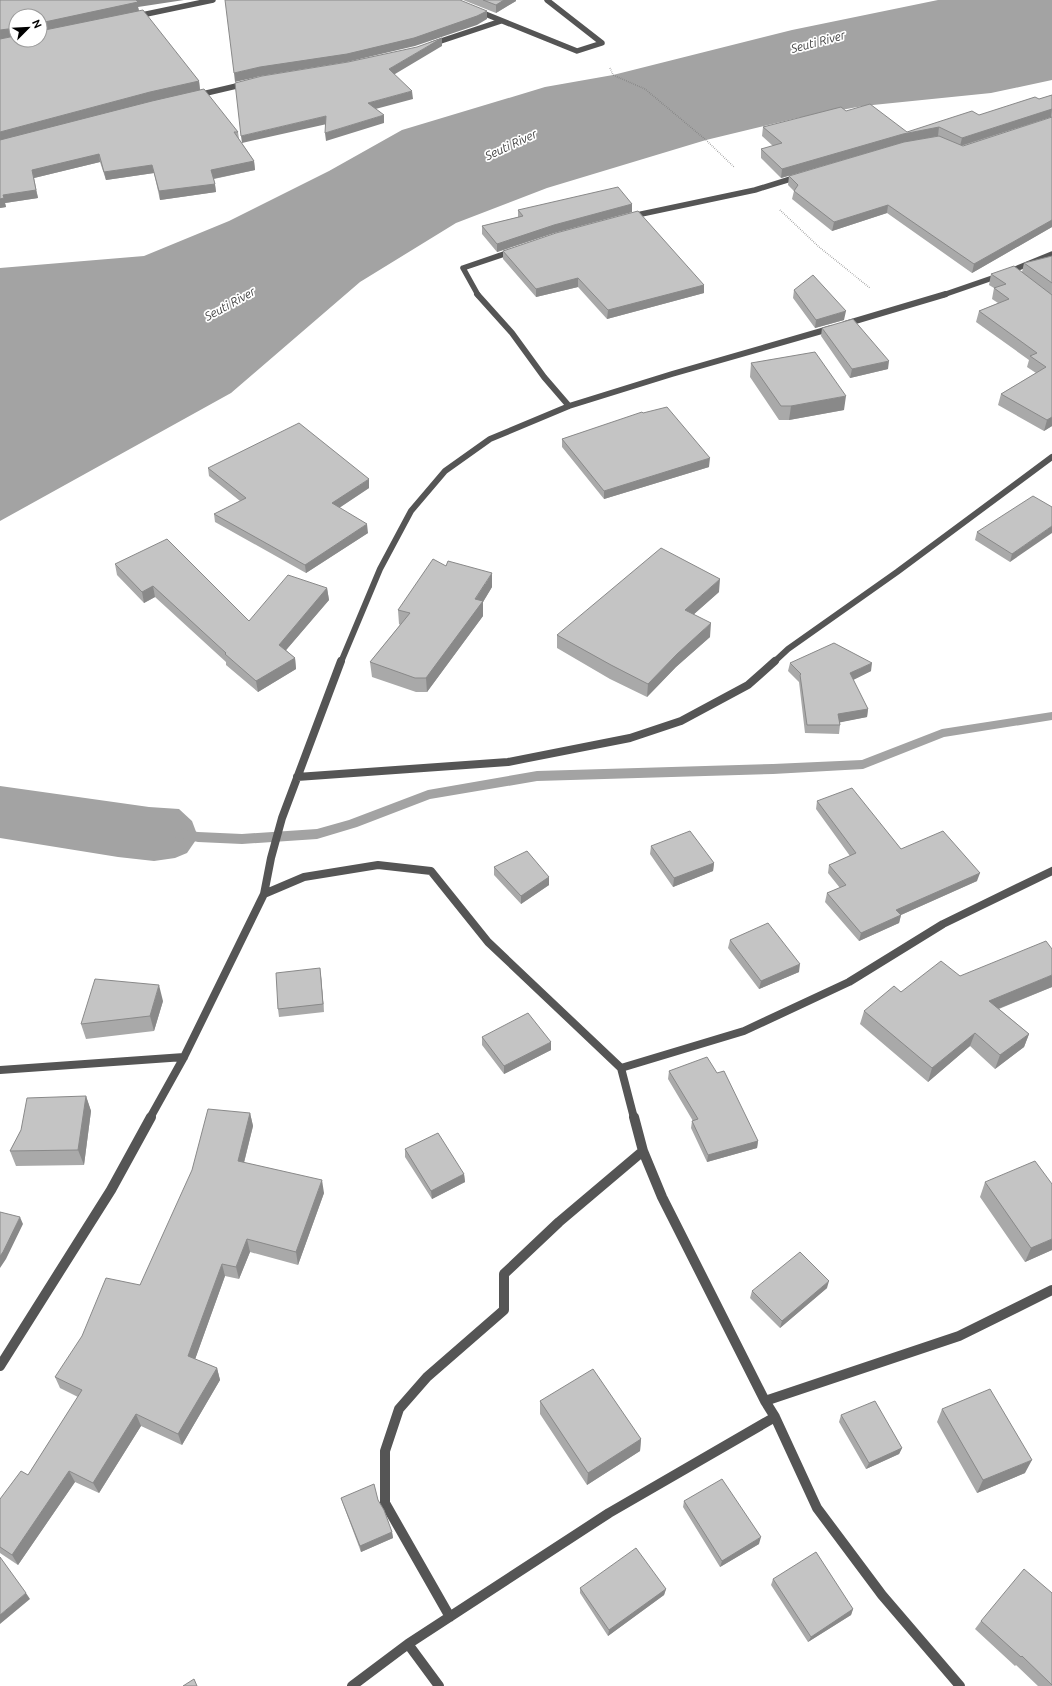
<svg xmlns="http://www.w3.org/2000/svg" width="1052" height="1686" font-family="Ubuntu,sans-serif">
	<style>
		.water { fill: #a3a3a3 }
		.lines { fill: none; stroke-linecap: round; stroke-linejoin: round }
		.stream { fill: #a3a3a3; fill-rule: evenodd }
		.path { stroke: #777; stroke-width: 1.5; stroke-dasharray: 0.5 1.5; stroke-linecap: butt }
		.street-far3 { stroke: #555; stroke-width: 5.5 }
		.street-far2 { stroke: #555; stroke-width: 6 }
		.street-far1 { stroke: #555; stroke-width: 8 }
		.street { stroke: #555; stroke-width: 10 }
		.wall { fill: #a9a9a9; fill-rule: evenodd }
		.shaded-wall { fill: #898989 }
		.building { fill: #c4c4c4; stroke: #898989 }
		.labels { text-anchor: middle; stroke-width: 3.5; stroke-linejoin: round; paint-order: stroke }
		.far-water-label { font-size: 12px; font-style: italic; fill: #444; stroke: #fff }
	</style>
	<rect width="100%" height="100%" fill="#fff"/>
	<!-- water -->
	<path class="water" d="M938 0H1052V80L991 93 863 106 797 118 706 140 547 188 456 223 360 282 231 393 0 521V268L144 256 229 221 329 171 402 130 545 87 613 75 792 30Z
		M0 786 149 807 179 809 192 821 198 837 187 853 175 858 154 861 118 857 0 838Z"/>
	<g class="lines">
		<!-- stream -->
		<path class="stream" d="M1052 712V720L944 737 863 769 773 774 537 781 430 799 357 827 317 839 242 844 198 842 175 837 174 834 175 831 180 829 198 832 242 834 317 829 349 820 428 790 537 771 773 764 862 760 942 729Z"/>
		<!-- path -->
		<path class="path" d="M610 68 613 75 645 89 706 140 734 167
			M780 210 819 247 870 288"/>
		<!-- street-far3 -->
		<path class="street-far3" d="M478 11 577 51 602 43 547 0
			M137 16 213 0
			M432 44 501 21
			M198 95 245 84
			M632 216 755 190 797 177
			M478 295 463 268 513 251
			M943 295 1001 275 1052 254"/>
		<!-- street-far2 -->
		<path class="street-far2" d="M477 294 512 333 544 377 569 406
			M845 324 946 294
			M341 662 380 569 411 511 445 471 490 439 569 406 672 374 832 328
			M774 662 788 649 897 572 1052 457"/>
		<!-- street-far1 -->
		<path class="street-far1" d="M297 777 508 762 630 738 681 721 748 685 775 661
			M264 894 304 877 378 865 431 871 488 942 621 1068 634 1118
			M621 1068 744 1031 849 982 943 924 1052 871
			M0 1070 184 1057
			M150 1118 184 1057 264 894 271 858 282 818 341 661"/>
		<!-- street -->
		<path class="street" d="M634 1117 643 1151 662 1197 765 1401 775 1417 817 1508 882 1595 960 1686
			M0 1366 111 1190 151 1117
			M765 1401 959 1336 1052 1290
			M450 1617 385 1503V1451L399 1409 427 1377 504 1310V1274L559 1222 643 1151
			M408 1644 439 1686
			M352 1686 408 1644 609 1513 775 1417"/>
	</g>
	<!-- wall -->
	<path class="wall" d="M0 0 138 7 139 11 199 81 200 90 238 132 239 139 254 161 255 170 214 179 216 192 160 200 154 173 106 180 100 162 34 178 38 198 5 203 6 207 0 208ZM16 16H40L16 40Z
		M463 0H516V1L496 13Z
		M1052 95V227L972 273 887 213 832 231 792 199 794 191 788 185 789 176 938 136 901 143 781 178 761 158V149L773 146 762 136 763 127 846 111 907 132 979 115 1039 99ZM1051 117 1052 118 963 146H962Z
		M632 204V212L554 233 497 252 482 234V226L518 217V210Z
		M503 251 704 285V293L607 319 578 287 536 297 503 259Z
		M1052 256V426L1044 431 998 405 1001 394 1036 373 1027 367 1029 360 976 322 979 311 998 303 992 299 994 288 989 285 991 274 1022 272 1024 263Z
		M794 290 844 320 815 328 793 298Z
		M822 328 888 369 850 378 821 336Z
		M751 363 844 410 789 420H779L750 377Z
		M643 413 709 467 604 499 562 447V439Z
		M208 468 369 488 339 508 368 533 306 573 215 522 214 514 240 501 209 476Z
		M1052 507 1010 562 975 540 977 532Z
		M115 564 249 621 327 588 329 600 286 650 295 658 296 669 258 692 226 665V662L155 597 144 603 117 575Z
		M446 566 492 587 483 602V616L427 692H416L372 677 370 662 400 625 399 624 398 610Z
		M719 592 694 614 710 637 676 667 647 697 610 679 557 648V635Z
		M790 663 871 671 853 680 868 709 867 717 840 722V725L839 734 805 733 799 682 788 671Z
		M817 801 901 849 977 881 901 915 899 923 859 941 825 902 827 893 840 888 828 873 829 865 850 856 816 809Z
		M651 846 714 863 713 871 673 887 650 854Z
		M494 867 549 877V885L521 904 494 875Z
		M730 940 799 972 759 989 728 948Z
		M321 976 324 1012 279 1017 278 1009Z
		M960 976 1052 987 999 1009 1029 1034 1024 1047 995 1069 970 1046 928 1082 860 1024 864 1011 901 992Z
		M163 1001 154 1031 86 1039 81 1024Z
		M482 1037 551 1042V1050L504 1074 482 1045Z
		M669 1071 758 1141 757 1148 707 1162 691 1128 692 1121H693L668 1079Z
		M86 1096 91 1111 84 1165 16 1166 10 1151 21 1130Z
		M250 1113 253 1126 244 1163 324 1193 298 1265 250 1252 239 1279 225 1276 195 1359 217 1368 220 1380 182 1445 141 1426 99 1493 75 1482 18 1565 0 1553V1499L28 1475 78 1397 60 1388 55 1377 140 1285Z
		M405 1149 464 1174 465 1182 432 1199 405 1157Z
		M985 1182 1052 1250 1025 1262 980 1197Z
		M827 1288 780 1328 750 1298 752 1291Z
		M540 1401 641 1439 640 1451 587 1485 540 1414Z
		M942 1409 1025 1473 977 1493 937 1422Z
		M841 1415 902 1448 899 1454 866 1469 839 1422Z
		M341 1498 378 1500 392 1532 393 1538 361 1552 343 1504Z
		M684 1501 759 1544 720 1567 683 1507Z
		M773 1579 853 1609 851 1615 808 1642 771 1585Z
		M580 1588 666 1589 664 1595 608 1636 580 1593Z
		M1052 1593V1686H1038L1016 1665 1015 1666 975 1629 981 1621Z"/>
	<!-- shaded-wall -->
	<path class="shaded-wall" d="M135 0H184L138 7 139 11 40 31V23Z
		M504 0H516V1L496 13V5Z
		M487 11V19L477 25 415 46 347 62 261 76 235 82 234 73Z
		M16 28V36L0 39V30Z
		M442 38V46L390 77 389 69Z
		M199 81 200 90 0 141V132L150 92Z
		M412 91 413 99 368 111V103Z
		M1052 109 1051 117 960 146 962 138Z
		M384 115V123L326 141 325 133Z
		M326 116 327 124 242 143 241 136Z
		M939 127 938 136 901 143 781 178 782 169 903 134Z
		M99 154 100 162 34 178 32 170Z
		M254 161 255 170 212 179 211 170Z
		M152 165 154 173 106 180 104 172Z
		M215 184 216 192 160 200 159 191Z
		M36 190 38 198 5 203 6 207 0 208V199L3 195Z
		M632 204V212L554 233 497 252V244L554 225Z
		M888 205 887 213 832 231 834 222Z
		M1052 220V227L972 273 974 264Z
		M578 278V287L536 297V289Z
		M704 285V293L607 319 608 310Z
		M846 311 844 320 815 328 816 320Z
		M889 361 888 369 850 378 852 369Z
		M846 396 844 410 789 420 791 406Z
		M1052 417V426L1044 431 1047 420Z
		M710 458 709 467 604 499V491Z
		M369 479V488L333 512 332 503Z
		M367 524 368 533 306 573 305 565Z
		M1052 526V533L1010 562 1012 554Z
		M492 573V587L483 602V616L427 692 426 678Z
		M720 579 719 592 684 623 685 610Z
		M153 586 155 597 144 603 142 592Z
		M327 588 329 600 281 656 279 645Z
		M711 623 710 637 676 667 647 697 648 684 677 654Z
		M295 658 296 669 258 692 256 681Z
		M872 663 871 671 849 682 850 673Z
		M868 709 867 717 837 723 838 714Z
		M714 863 713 871 673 887 674 878Z
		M980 873 977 881 894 918 896 910Z
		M549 877V885L521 904V896Z
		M901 915 899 923 859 941 861 933Z
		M800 964 799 972 759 989 761 981Z
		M320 968 321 976 324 1012 323 1004Z
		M1052 975V987L985 1014 989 1001Z
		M159 985 163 1001 154 1031 150 1016Z
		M975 1033 970 1046 928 1082 932 1068Z
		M1029 1034 1024 1047 995 1069 1000 1055Z
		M551 1042V1050L504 1074V1066Z
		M86 1096 91 1111 84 1165 78 1150Z
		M250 1113 253 1126 241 1174 238 1161Z
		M758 1141 757 1148 707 1162 708 1155Z
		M464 1174 465 1182 432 1199 431 1191Z
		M322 1180 324 1193 298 1265 296 1252Z
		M20 1217 23 1224 6 1259 0 1268V1256Z
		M247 1239 250 1252 239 1279 236 1267Z
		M1052 1239V1250L1025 1262 1031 1248Z
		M222 1264 225 1276 192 1368 188 1356Z
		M829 1281 827 1288 780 1328 782 1321Z
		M217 1368 220 1380 182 1445 178 1434Z
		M136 1414 141 1426 99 1493 93 1483Z
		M641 1439 640 1451 587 1485 588 1473Z
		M902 1448 899 1454 866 1469 869 1463Z
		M1032 1460 1025 1473 977 1493 983 1480Z
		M69 1471 75 1482 18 1565 12 1555Z
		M392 1532 393 1538 361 1552 360 1546Z
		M761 1537 759 1544 720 1567 722 1561Z
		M666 1589 664 1595 608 1636 609 1630Z
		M26 1593 30 1599 0 1624V1615Z
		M853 1609 851 1615 808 1642 811 1637Z"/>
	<!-- building -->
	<path class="building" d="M0 0H136L138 2 40 23V16H16V28L0 30Z
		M225 0H460L487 11 477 16 414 38 347 54 260 67 234 73Z
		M483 0H504L496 5Z
		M143 10 199 81 150 92 0 132V39L15 36 16 35V40H40V31Z
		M442 38 389 69 412 91 368 103 384 115 325 133 326 116 241 136 235 83 262 76 348 62 417 47Z
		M204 89 238 132H234L254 161 211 170 215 184 159 191 152 165 104 172 99 154 32 170 36 190 3 195 4 198 0 199V140L152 101Z
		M1052 95V109L962 138 939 127 903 134 782 169 761 149 782 143 763 127 841 107 846 111 870 104 907 132 972 111 979 115 1035 97 1039 99Z
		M1052 117V220L974 264 888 205 834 222 794 191 798 185 789 176 904 142 939 136 963 146Z
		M618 187 632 204 554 225 497 244 482 226 523 216 518 210Z
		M638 211 704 285 608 310 578 278 536 289 503 251 556 233Z
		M1052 256V283L1024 263Z
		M1014 266 1052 295V417L1047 420 1001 394 1046 367 1030 356 1037 353 979 311 1009 299 994 288 1006 284 991 274Z
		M813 275 846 311 816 320 794 290Z
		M853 319 889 361 852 369 822 328Z
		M815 352 846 396 791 406H781L751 363Z
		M667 407 710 458 604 491 562 439 642 412 643 413Z
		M299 423 369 479 332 503 367 524 305 565 214 514 246 498 208 468Z
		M1033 496 1052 507V526L1012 554 977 532Z
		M167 539 249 621 288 575 327 588 279 645 295 658 256 681 225 654 226 653 153 586 142 592 115 564Z
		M661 548 720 579 685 610 711 623 677 654 648 684 611 665 557 635Z
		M433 559 446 566 448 561 492 573 475 599 483 601 426 678H415L370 662 410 613 398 610Z
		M834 643 872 663 850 673 868 709 838 714 840 725H807L800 675 801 674 790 663Z
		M852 788 901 849 943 831 980 873 896 910 901 915 861 933 827 893 846 885 829 865 856 853 817 801Z
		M690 831 714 863 674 878 651 846Z
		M527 851 549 877 521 896 494 867Z
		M768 923 800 964 761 981 730 940Z
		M1046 941 1052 949V975L989 1001 1029 1034 1000 1055 975 1033 932 1068 864 1011 894 986 901 992 941 961 960 976Z
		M320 968 323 1004 278 1009 276 973Z
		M95 979 159 985 150 1016 81 1024Z
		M528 1013 551 1042 504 1066 482 1037Z
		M707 1057 717 1073 724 1071 758 1141 708 1155 692 1121 698 1119 669 1071Z
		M86 1096 78 1150 10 1151 21 1130 27 1098Z
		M208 1109 250 1113 238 1161 322 1180 296 1252 247 1239 236 1267 222 1264 188 1356 217 1368 178 1434 136 1414 93 1483 69 1471 12 1555 0 1547V1499L21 1471 28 1475 82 1390 55 1377 82 1336 106 1278 140 1285 192 1170Z
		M438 1133 464 1174 431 1191 405 1149Z
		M1035 1161 1052 1184V1239L1031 1248 985 1182Z
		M0 1212 20 1217 3 1252 0 1256Z
		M800 1252 829 1281 782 1321 752 1291Z
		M593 1369 641 1439 588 1473 540 1401Z
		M990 1389 1032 1460 983 1480 942 1409Z
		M875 1401 902 1448 869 1463 841 1415Z
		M722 1479 761 1537 722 1561 684 1501Z
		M374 1484 378 1500 384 1510 392 1532 360 1546 341 1498Z
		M636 1548 666 1589 609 1630 580 1588Z
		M816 1552 853 1609 811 1637 773 1579Z
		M0 1557 26 1593 0 1615Z
		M1024 1569 1052 1593V1685L1022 1656 1021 1657 981 1621Z
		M194 1679 197 1686H183Z"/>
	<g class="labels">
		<!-- far-water labels -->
		<g class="far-water-label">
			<text transform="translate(818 42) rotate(-15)" y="4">Seuti River</text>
			<text transform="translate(511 145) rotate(-25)" y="4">Seuti River</text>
			<text transform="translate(230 304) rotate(-29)" y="4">Seuti River</text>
		</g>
	</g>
	<!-- north arrow -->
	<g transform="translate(28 28) rotate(66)"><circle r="19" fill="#ffffff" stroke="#999999"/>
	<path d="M0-3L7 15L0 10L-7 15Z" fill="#000000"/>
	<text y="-6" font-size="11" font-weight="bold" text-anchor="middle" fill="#000000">N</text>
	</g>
</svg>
